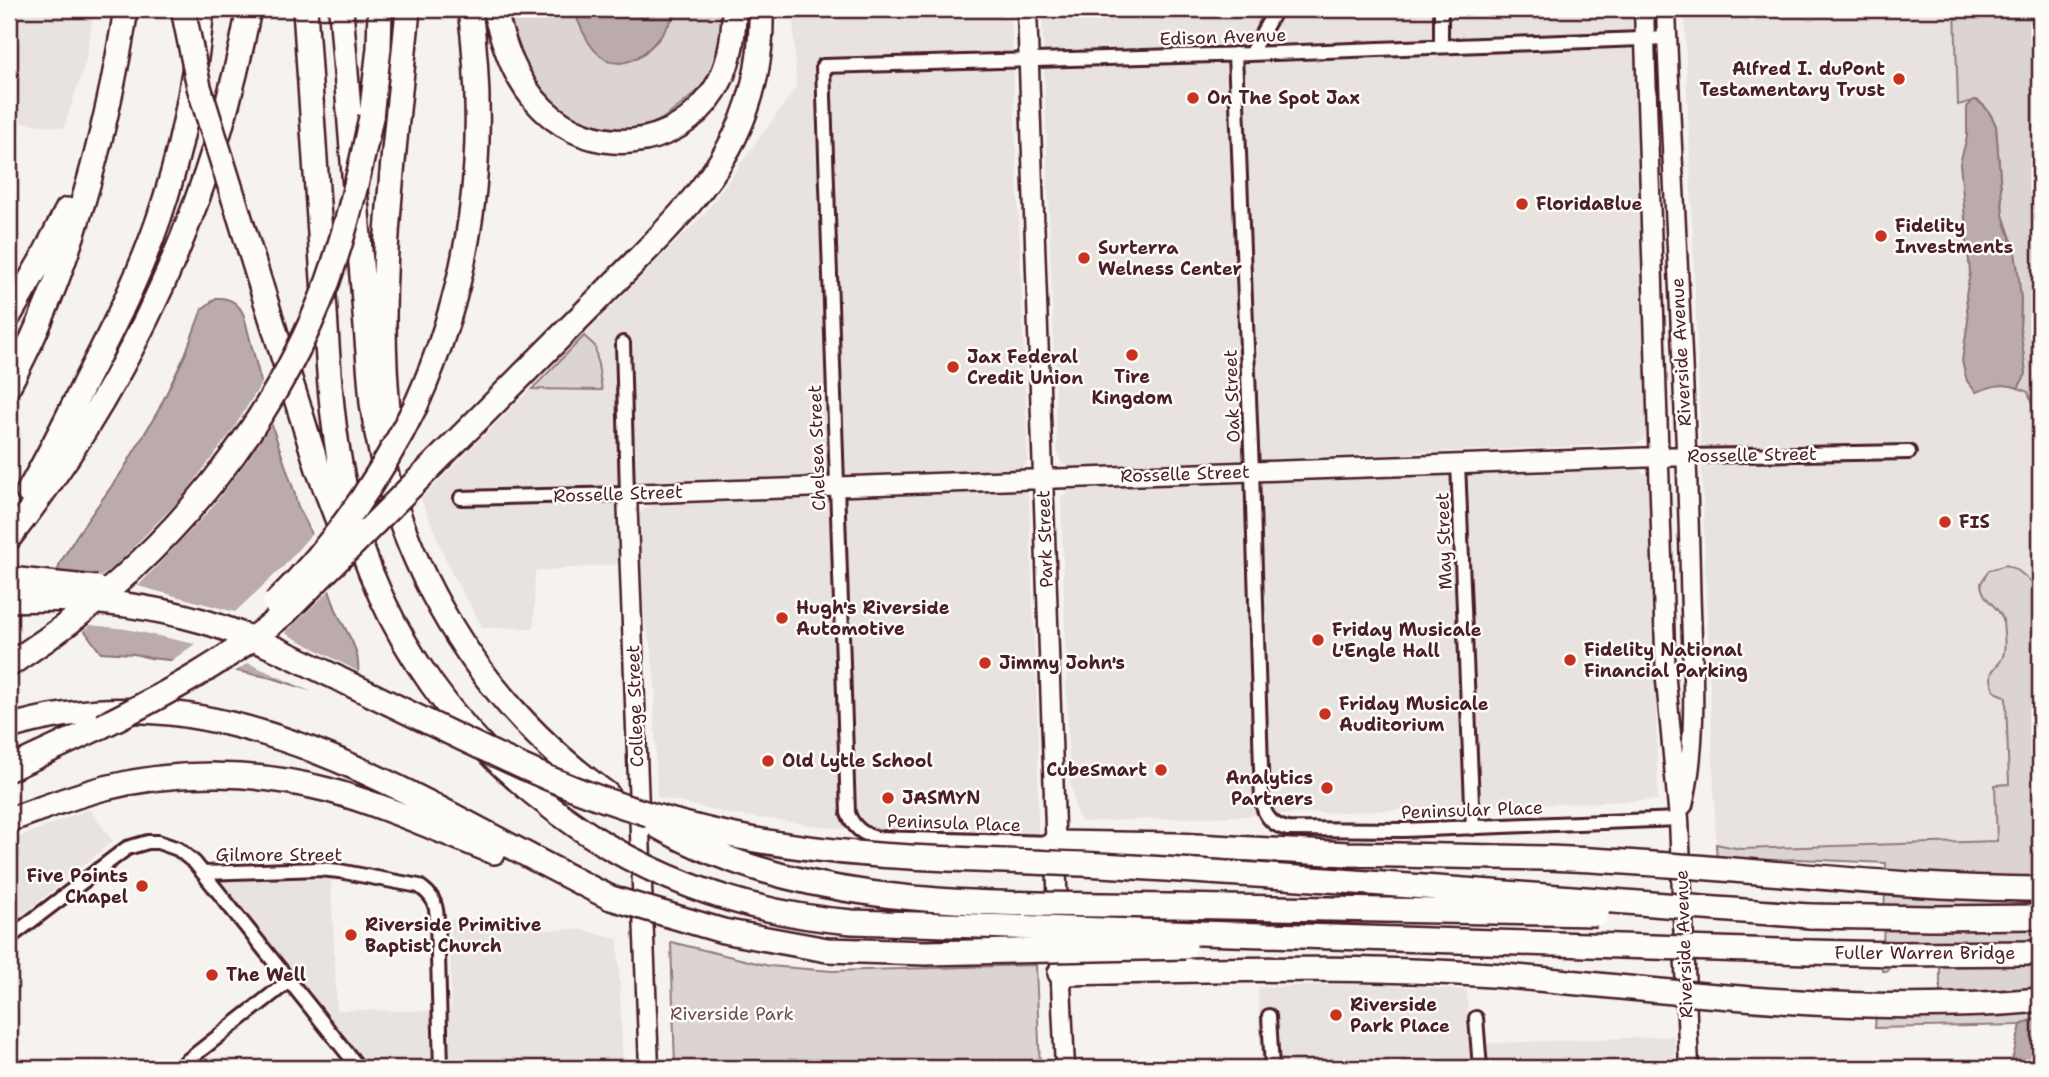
<svg xmlns="http://www.w3.org/2000/svg" width="2049" height="1077" font-family="'Shantell Sans',sans-serif">
	<style>
		.built { fill: #e9e3e0 }
		.green { fill: #dcd4d2; stroke: #937a7e; stroke-width: 2 }
		.water { fill: #bbabac; stroke: #8e7378; stroke-width: 2 }
		.pier { fill: #f6f3ef }
		.lines { fill: none; stroke-linecap: round; stroke-linejoin: round }
		.street-casing { stroke: #4a1f2b; stroke-width: 18 }
		.secondary-casing { stroke: #4a1f2b; stroke-width: 23 }
		.highway-casing { stroke: #4a1f2b; stroke-width: 28 }
		.street { stroke: #fdfcf7; stroke-width: 12 }
		.secondary { stroke: #fdfcf7; stroke-width: 18 }
		.highway { stroke: #fdfcf7; stroke-width: 23 }
		.highway-bridge-casing { stroke: #4a1f2b; stroke-width: 28; stroke-linecap: butt }
		.highway-bridge { stroke: #fdfcf7; stroke-width: 23 }
		.poi-dot { fill: #c8321e; stroke: #fdfcf7; stroke-width: 2.5 }
		.labels { text-anchor: middle; stroke-width: 5; stroke-linejoin: round; paint-order: stroke }
		.street-label { font-size: 18px; fill: #4a1f2b; stroke: #fdfcf7 }
		.poi-label { font-size: 18px; font-weight: bold; fill: #4a1f2b; stroke: #fdfcf7; text-anchor: start }
		.park-label { font-size: 18px; fill: #6e4c55; stroke: #fdfcf7 }
	</style>
	<rect width="100%" height="100%" fill="#f6f3ef"/>
	<filter id="ink" filterUnits="userSpaceOnUse"><feTurbulence type="fractalNoise" baseFrequency=".0143" numOctaves="2"/><feDisplacementMap in="SourceGraphic" scale="14" xChannelSelector="R" yChannelSelector="G"/><feConvolveMatrix kernelMatrix="1 2 1 2 8 2 1 2 1" color-interpolation-filters="sRGB"/></filter>
	<g filter="url(#ink)">
		<!-- built -->
		<path class="built" d="M9 9H94L86 61 64 128 9 121Z
			M793 9H1011L1028 461 1025 466 1017 469 619 483 623 564 535 571 534 628H483L451 572 421 499 705 213 796 87Z
			M1042 9H1634L1648 429 1644 440 1634 444 1070 467 1061 463 1057 448Z
			M1684 9H1955L1958 104H1968L1966 112 1967 137 1960 163 1970 274 1966 295 1968 321 1962 361 1989 387 2013 386 2028 392 2040 429V451L2034 481 2035 539H2040V581L2033 582 2027 576 2006 565 1993 568 1986 573 1989 603 2001 614 2003 619 2004 651 2002 658 1991 673 1993 687 1997 694 2005 696 2006 699 2009 785H1995L1997 841 1741 849 1716 844Z
			M1637 470 1647 474 1651 480 1658 800 1082 822 1077 815 1069 778 1061 497 1070 490 1500 472Z
			M1018 488 1027 493 1029 498 1038 736V838L841 829 729 814 657 797 654 704 656 697 651 648 644 618 637 519 642 510 657 502Z
			M89 809 113 841 9 926V841Z
			M330 858 337 1010 451 1011 450 920 538 918 544 930 579 929 618 939 623 1068H339L358 1052 206 866Z
			M1369 984 1467 990 1469 1044 1674 1036 1675 1068H1261L1258 987Z"/>
		<!-- green -->
		<path class="green" d="M507 9H574C581 30 591 49 609 62L642 55 659 39 678 9H724C724 30 723 51 715 72 712 80 688 99 681 105 672 112 664 119 654 123 616 138 568 122 542 92 522 68 512 38 507 9Z
			M1955 9H2040V132L2034 149 2037 209 2040 216V429L2028 392 2018 388 2026 373 2020 328 2021 300 2014 247 2003 215 1996 126C1992 117 1987 106 1977 100L1958 105Z
			M584 336 595 346 602 390 532 389Z
			M2006 565 2016 569 2032 582 2040 581V1016L2021 1025 1875 1028 1877 997 1940 993V953L1894 958 1888 971H1882L1886 863 1799 859 1717 863 1716 844 1741 849 1997 841 1995 785 2009 784 2006 699 2005 696 1995 692C1983 665 2002 670 2004 652 2006 642 2003 629 2003 619 1997 604 1982 601 1981 583L1989 570Z
			M671 942 769 966 832 971 1036 965 1040 1068H675Z"/>
		<!-- water -->
		<path class="water" d="M574 9H678C644 71 600 90 574 9Z
			M1973 100C1985 102 1992 116 1996 126L2003 215 2011 241H2013L2018 271 2021 300 2020 328 2026 374 2018 388C2004 382 1989 387 1976 392L1967 381 1962 361 1968 321 1966 295 1970 273 1960 163 1967 137V107Z
			M216 298C230 297 239 303 244 316L273 429 295 494C296 509 304 515 309 529 319 556 326 585 337 612 346 633 361 649 358 673L312 691 272 678 197 663 150 658 134 654 100 652 82 627 56 578 60 563 77 535 123 470 158 411 185 355 202 309Z
			M2040 1016V1068H2010L2021 1025Z"/>
		<!-- pier -->
		<path class="pier" d="M264 379 275 420 247 461 208 512 138 586 235 612 283 567 314 531 333 587 285 633 361 673 357 681 341 693 331 696 318 695 248 663 233 673 168 663 195 644 126 629 91 625 82 632 61 608 116 565 183 496 232 431Z"/>
		<g class="lines">
			<!-- street casing -->
			<g class="street-casing">
				<path id="street" d="M1441 9V45
					M1235 54 1252 471 1262 801C1264 816 1273 826 1288 829L1403 830 1679 819
					M1250 54 1276 9
					M1687 456 1909 452
					M1458 463 1473 828
					M461 498 627 494 623 343
					M1054 843 877 838C863 835 853 827 848 813L823 66 1250 54 1667 38
					M203 873 320 869 339 871 419 886C432 895 436 902 437 918L441 1068
					M9 938 127 848 148 842H158L178 849 195 863 359 1068
					M1269 1016 1272 1068
					M1476 1018 1480 1068
					M178 1068 289 981"/>
			</g>
			<!-- secondary casing -->
			<g class="secondary-casing">
				<path id="secondary" d="M1027 9 1058 914
					M1644 9 1666 681 1679 819 1689 1068
					M1666 9C1673 197 1686 385 1690 574 1691 645 1700 737 1683 805
					M1060 963 1065 1068
					M649 1068 627 494 1687 456"/>
			</g>
			<!-- highway casing -->
			<g class="highway-casing">
				<path id="highway" d="M305 9C311 99 317 189 323 279 327 340 329 403 340 464 369 628 467 761 609 847
					M341 9 372 403C394 561 477 700 607 794
					M494 9C504 45 515 82 543 109 593 158 676 151 714 91 730 67 734 37 734 9
					M371 117 379 48 380 9
					M234 199 318 469 347 545
					M637 260C712 184 764 123 761 9
					M9 316 42 259 67 210
					M9 385C69 275 107 133 126 9
					M416 405C474 276 488 149 470 9
					M389 419C374 283 396 145 408 9
					M28 492C49 455 68 417 87 378 114 326 140 274 159 218 182 151 195 79 202 9
					M9 538C130 384 213 202 249 9
					M9 665 47 639
					M9 727C229 661 423 807 611 898
					M9 769 102 726
					M9 820C41 809 72 796 105 788 177 770 256 771 328 790 384 805 439 831 494 852
					M1054 843 1177 845 1348 854 1545 858
					M1810 916 1932 918 2040 917
					M1809 952 1896 954 2040 953
					M1060 973C1220 970 1379 964 1538 979"/>
			</g>
			<!-- street -->
			<use href="#street" class="street"/>
			<!-- secondary -->
			<use href="#secondary" class="secondary"/>
			<!-- highway -->
			<use href="#highway" class="highway"/>
			<!-- highway-bridge casing -->
			<g class="highway-bridge-casing">
				<path id="highway-bridge" d="M183 9 199 87 234 199
					M9 579 96 588
					M9 600C74 597 139 603 202 621 250 635 294 657 339 679 400 708 461 739 523 767 591 798 663 821 735 836 866 863 1001 858 1133 867 1359 881 1584 899 1810 916
					M275 603C333 546 380 478 416 405
					M47 639C171 550 274 425 328 281 347 227 360 172 371 117
					M102 726C168 693 229 660 286 612L637 260
					M657 826C814 914 999 902 1174 906 1315 909 1456 912 1597 914
					M609 847C684 890 765 915 852 922L1809 952
					M1545 858C1710 863 1875 888 2040 889
					M611 898 723 931 827 950 926 953 1185 947
					M1538 979C1705 995 1872 1016 2040 1000"/>
			</g>
			<!-- highway-bridge -->
			<use href="#highway-bridge" class="highway-bridge"/>
		</g>
	</g>
	<!-- markers -->
	<g class="poi-dot">
		<circle cx="1899" cy="79" r="7"/>
		<circle cx="1193" cy="98" r="7"/>
		<circle cx="1522" cy="204" r="7"/>
		<circle cx="1881" cy="236" r="7"/>
		<circle cx="1084" cy="258" r="7"/>
		<circle cx="1132" cy="355" r="7"/>
		<circle cx="953" cy="367" r="7"/>
		<circle cx="1945" cy="522" r="7"/>
		<circle cx="782" cy="618" r="7"/>
		<circle cx="1318" cy="640" r="7"/>
		<circle cx="1570" cy="660" r="7"/>
		<circle cx="985" cy="663" r="7"/>
		<circle cx="1325" cy="714" r="7"/>
		<circle cx="768" cy="761" r="7"/>
		<circle cx="1161" cy="770" r="7"/>
		<circle cx="1327" cy="788" r="7"/>
		<circle cx="888" cy="798" r="7"/>
		<circle cx="142" cy="886" r="7"/>
		<circle cx="351" cy="935" r="7"/>
		<circle cx="212" cy="975" r="7"/>
		<circle cx="1336" cy="1015" r="7"/>
	</g>
	<g class="labels">
		<!-- street labels -->
		<g class="street-label">
			<text transform="translate(1223 37) rotate(-2)" y="6">Edison Avenue</text>
			<text transform="translate(1681 352) rotate(-93)" y="6">Riverside Avenue</text>
			<text transform="translate(1232 396) rotate(-92)" y="6">Oak Street</text>
			<text transform="translate(817 448) rotate(-92)" y="6">Chelsea Street</text>
			<text transform="translate(1752 455) rotate(-1)" y="6">Rosselle Street</text>
			<text transform="translate(1185 474) rotate(-2)" y="6">Rosselle Street</text>
			<text transform="translate(618 494) rotate(-2)" y="6">Rosselle Street</text>
			<text transform="translate(1045 539) rotate(-92)" y="6">Park Street</text>
			<text transform="translate(1444 541) rotate(-92)" y="6">May Street</text>
			<text transform="translate(635 706) rotate(-92)" y="6">College Street</text>
			<text transform="translate(1472 810) rotate(-2)" y="6">Peninsular Place</text>
			<text transform="translate(954 823) rotate(2)" y="6">Peninsula Place</text>
			<text x="279" y="861">Gilmore Street</text>
			<text transform="translate(1684 944) rotate(-92)" y="6">Riverside Avenue</text>
			<text x="1925" y="959">Fuller Warren Bridge</text>
		</g>
		<!-- poi labels -->
		<g class="poi-label">
			<text x="1885" y="75" text-anchor="end">Alfred I. duPont<tspan x="1885" dy="21">Testamentary Trust</tspan></text>
			<text x="1207" y="104">On The Spot Jax</text>
			<text x="1536" y="210">FloridaBlue</text>
			<text x="1895" y="232">Fidelity<tspan x="1895" dy="21">Investments</tspan></text>
			<text x="1098" y="254">Surterra<tspan x="1098" dy="21">Welness Center</tspan></text>
			<text x="967" y="363">Jax Federal<tspan x="967" dy="21">Credit Union</tspan></text>
			<text x="1132" y="383" text-anchor="middle">Tire<tspan x="1132" dy="21">Kingdom</tspan></text>
			<text x="1959" y="528">FIS</text>
			<text x="796" y="614">Hugh's Riverside<tspan x="796" dy="21">Automotive</tspan></text>
			<text x="1332" y="636">Friday Musicale<tspan x="1332" dy="21">L'Engle Hall</tspan></text>
			<text x="1584" y="656">Fidelity National<tspan x="1584" dy="21">Financial Parking</tspan></text>
			<text x="999" y="669">Jimmy John's</text>
			<text x="1339" y="710">Friday Musicale<tspan x="1339" dy="21">Auditorium</tspan></text>
			<text x="782" y="767">Old Lytle School</text>
			<text x="1147" y="776" text-anchor="end">CubeSmart</text>
			<text x="1313" y="784" text-anchor="end">Analytics<tspan x="1313" dy="21">Partners</tspan></text>
			<text x="902" y="804">JASMYN</text>
			<text x="128" y="882" text-anchor="end">Five Points<tspan x="128" dy="21">Chapel</tspan></text>
			<text x="365" y="931">Riverside Primitive<tspan x="365" dy="21">Baptist Church</tspan></text>
			<text x="226" y="981">The Well</text>
			<text x="1350" y="1011">Riverside<tspan x="1350" dy="21">Park Place</tspan></text>
		</g>
		<!-- park labels -->
		<g class="park-label">
			<text x="732" y="1020">Riverside Park</text>
		</g>
	</g>
	<!-- margin -->
	<rect width="2049" height="1077" fill="none" stroke="#fdfcf7" stroke-width="35"/>
	<rect x="18" y="18" width="2014" height="1042" fill="none" stroke="#4a1f2b" stroke-width="2.5" filter="url(#ink)"/>
</svg>
